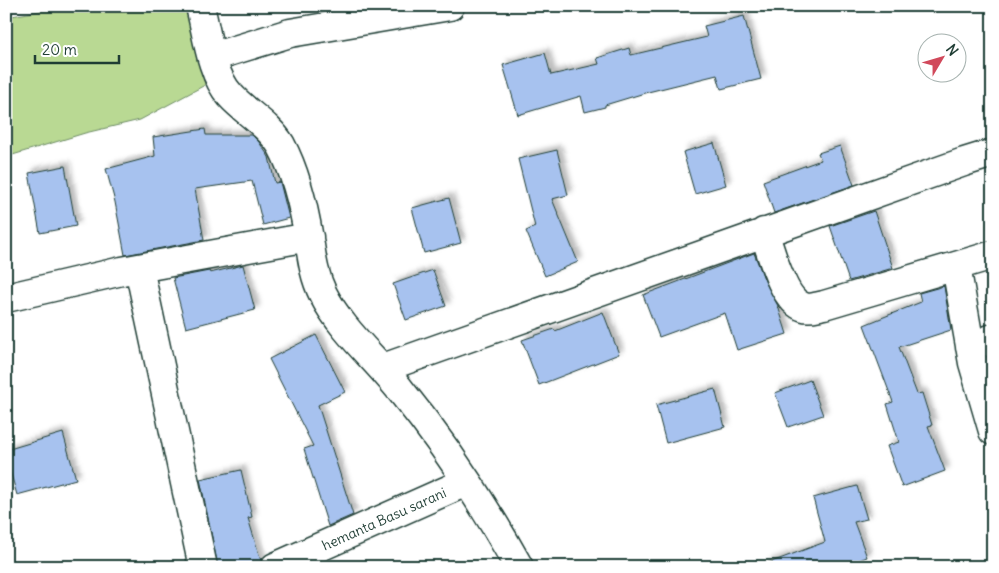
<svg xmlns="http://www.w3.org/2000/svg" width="999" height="573" font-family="Delius,sans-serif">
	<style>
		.green { fill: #b9d993; stroke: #6c8b64 }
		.building { fill: #a7c2ef; stroke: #1f3d34; filter: url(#shadow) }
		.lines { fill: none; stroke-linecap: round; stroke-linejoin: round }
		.minor-casing { stroke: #1f3d34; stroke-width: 31 }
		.minor { stroke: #fff; stroke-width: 28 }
		.labels { text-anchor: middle; stroke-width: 4.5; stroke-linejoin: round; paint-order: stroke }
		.street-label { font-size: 14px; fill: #1f3d34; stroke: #fff }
	</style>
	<defs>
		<filter id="shadow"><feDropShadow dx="4.5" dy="-4.5" stdDeviation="2.5" flood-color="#0004"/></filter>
	</defs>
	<rect width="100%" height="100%" fill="#fff"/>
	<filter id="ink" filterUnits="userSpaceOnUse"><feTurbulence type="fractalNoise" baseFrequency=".02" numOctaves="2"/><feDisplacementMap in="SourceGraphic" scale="10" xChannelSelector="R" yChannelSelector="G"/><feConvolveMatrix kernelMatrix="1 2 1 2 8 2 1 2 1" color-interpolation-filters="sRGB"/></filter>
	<g filter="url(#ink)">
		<!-- green -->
		<path class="green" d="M67 6H187L205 85 140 120 85 133 6 157V17Z"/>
		<!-- building -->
		<path class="building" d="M744 16 761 79 721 89 717 75 648 92 605 105V107L585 112 581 96 518 115 503 65 545 53 551 75 599 64 597 58 629 48 631 55 707 37 704 26Z
			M205 129 206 135H252L259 142 269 157 275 183 280 182 289 218 263 225 252 181 195 189 204 240 125 255 115 202 106 169 155 156 153 137Z
			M714 143 726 185 695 194 683 152Z
			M840 146 854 185 774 213 763 181 821 160 818 153Z
			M557 150 568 195 552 199 578 262 545 276 526 231 535 227 518 159Z
			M65 166 76 226 40 233 29 173Z
			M449 198 461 243 424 253 412 208Z
			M874 211 893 268 849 281 830 226Z
			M754 253 765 281 778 306 787 334 737 350 725 313 659 337 643 295Z
			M243 265 255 310 186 328 173 278 209 271 210 273Z
			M433 270 446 306 406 320 393 284Z
			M944 286 951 330 899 347 917 394 922 393 932 425 928 426 945 471 902 487 887 446 899 442 887 404 893 402 864 325 921 302 919 293Z
			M603 312 619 354 539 385 522 340 554 329 555 331Z
			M316 335 345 392 318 405 353 515 328 526 304 449 313 446 269 359Z
			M810 380 823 415 788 427 775 393Z
			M715 389 725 427 666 443 656 405Z
			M63 433 76 479 17 495 6 457V450Z
			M241 470 252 517 248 518 261 561 260 564 250 567H218L200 479Z
			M857 486 867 519 854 522 867 557 842 567H767L766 564 825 542 813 498Z"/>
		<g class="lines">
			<!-- minor casing -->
			<g class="minor-casing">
				<path id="minor" d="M200 6C207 34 211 74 230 95 245 112 269 125 281 145 296 173 304 208 309 239 312 258 314 276 323 294 341 330 376 359 401 391 445 445 485 506 519 567
					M212 57 290 33 450 6
					M764 232C771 252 783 301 804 307 810 309 818 306 824 305L993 255
					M956 266 973 363 993 431
					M139 268 203 567
					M6 298 122 271 309 237
					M970 347 993 338
					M383 368 964 162 993 153
					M275 567 466 482"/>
			</g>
			<!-- minor -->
			<use href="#minor" class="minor"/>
		</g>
	</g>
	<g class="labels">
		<!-- street labels -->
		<g class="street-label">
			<text transform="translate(384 519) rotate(-24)" y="5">hemanta Basu sarani</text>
		</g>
	</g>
	<!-- margin -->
	<rect width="999" height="573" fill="none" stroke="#fff" stroke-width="25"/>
	<rect x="12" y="12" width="974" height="548" fill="none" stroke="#1f3d34" stroke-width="2" filter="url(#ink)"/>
	<!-- north arrow -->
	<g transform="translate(942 58) rotate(52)"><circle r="24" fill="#ffffff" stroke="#a5b1ae"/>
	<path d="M0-4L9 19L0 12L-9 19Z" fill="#d1495b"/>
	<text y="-8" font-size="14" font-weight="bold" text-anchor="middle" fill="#1f3d34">N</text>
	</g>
	<!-- scale -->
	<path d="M35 55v8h84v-8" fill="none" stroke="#1f3d34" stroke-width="2.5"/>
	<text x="42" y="55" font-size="15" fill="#1f3d34" stroke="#ffffff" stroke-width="4" paint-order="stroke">20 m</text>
</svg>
